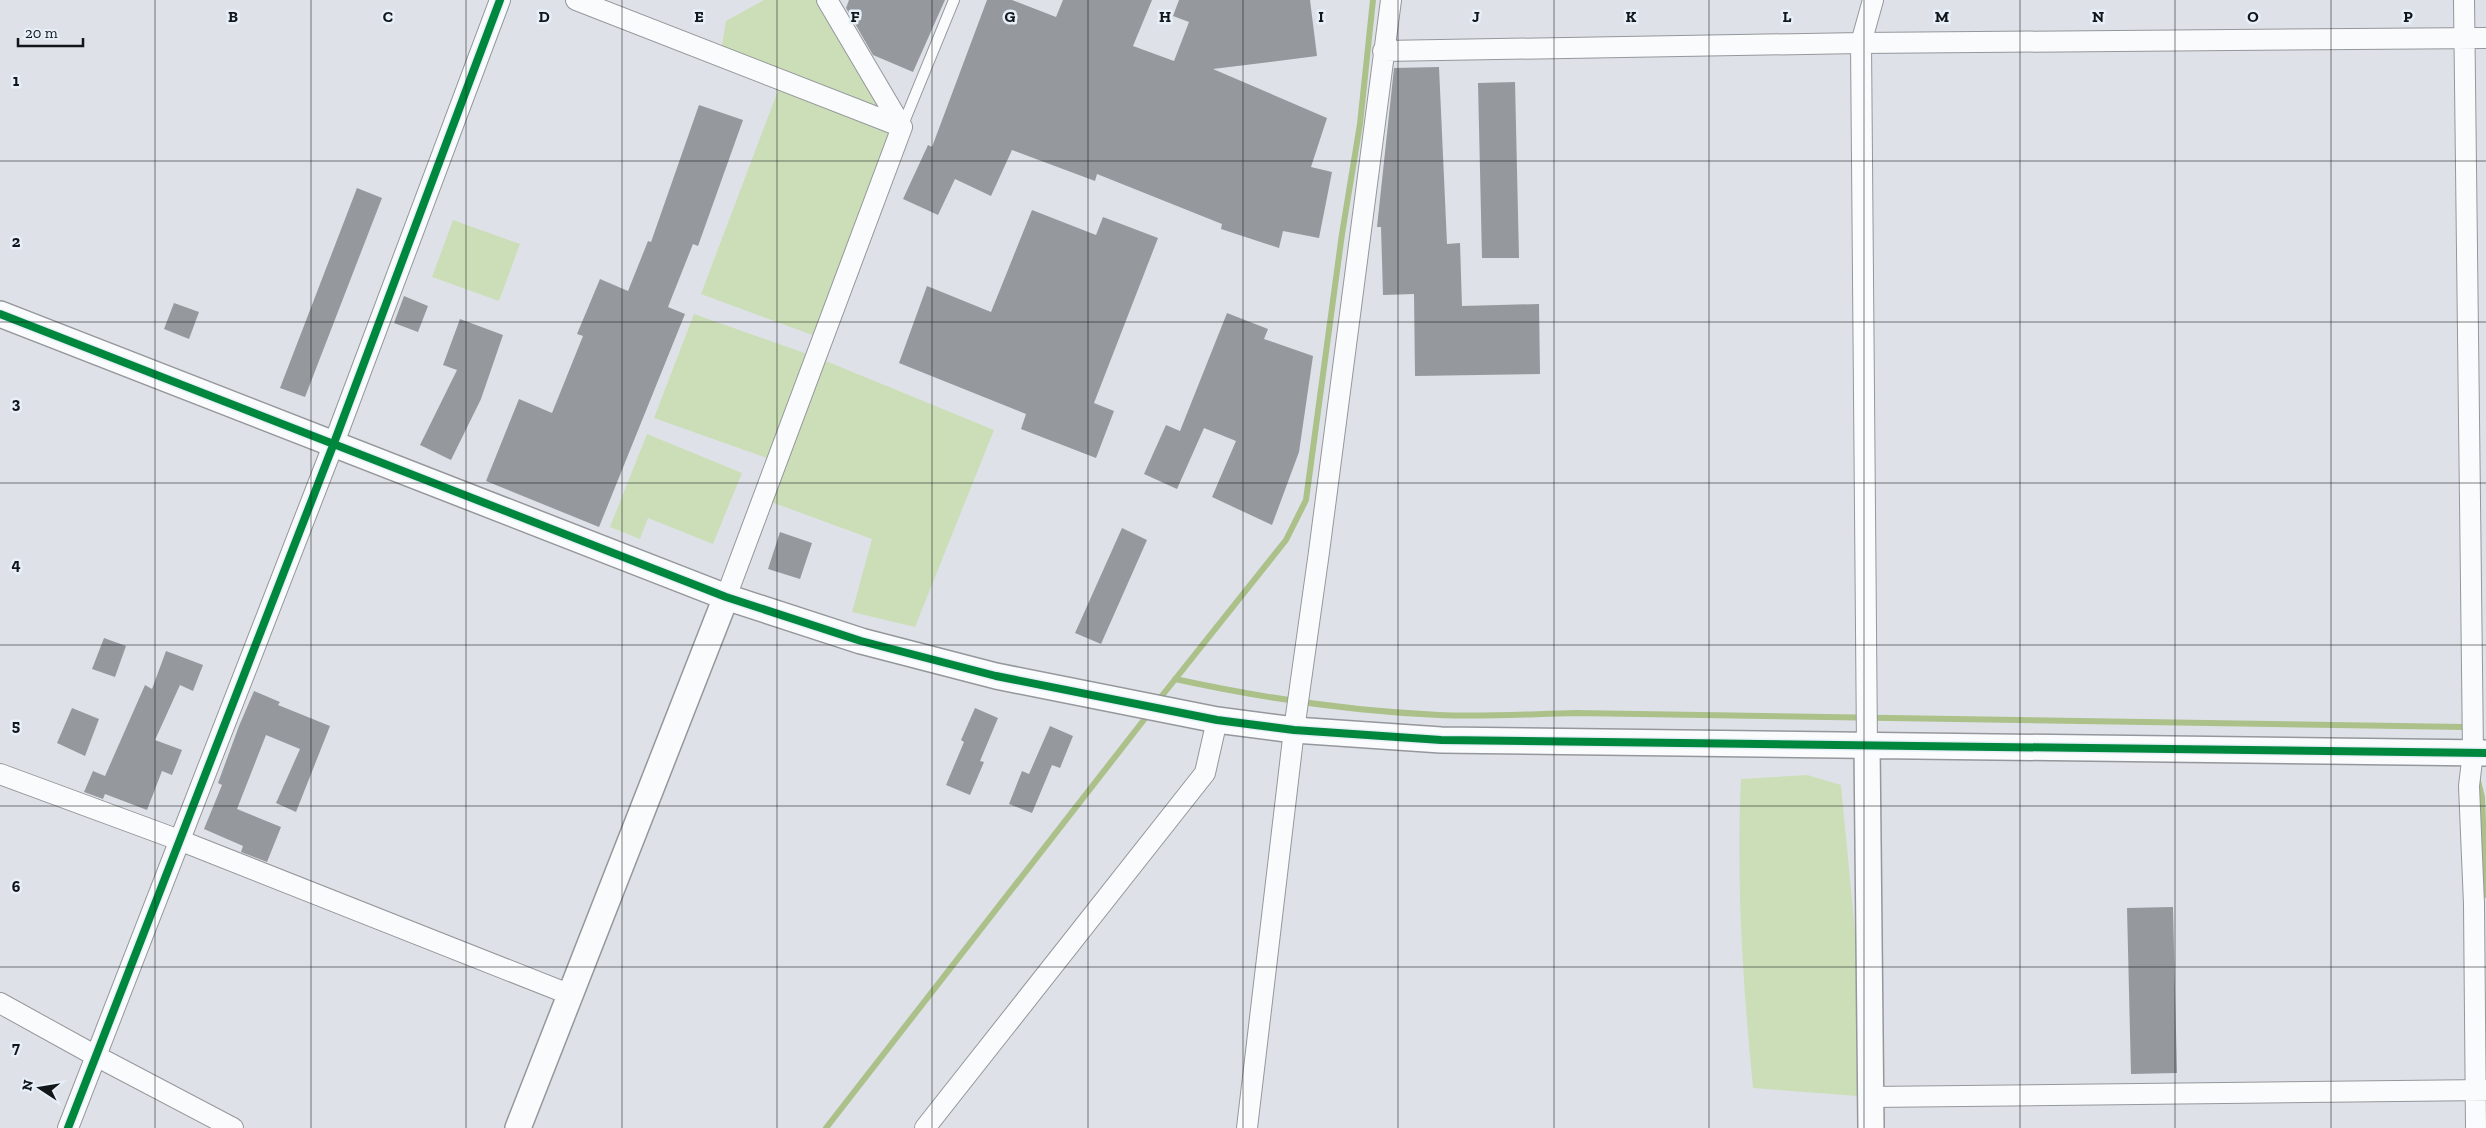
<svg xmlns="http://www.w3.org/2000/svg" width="2486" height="1128" font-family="'Zilla Slab',serif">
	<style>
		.green { fill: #ccdeb7 }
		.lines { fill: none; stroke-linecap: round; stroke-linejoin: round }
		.stream { stroke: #acc18a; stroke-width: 6 }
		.building { fill: #95999d }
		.service-casing { stroke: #94979b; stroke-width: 12 }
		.minor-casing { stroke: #94979b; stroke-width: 22 }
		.tertiary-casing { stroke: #94979b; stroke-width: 28 }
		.service { stroke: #fafbfc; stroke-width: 10 }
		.minor { stroke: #fafbfc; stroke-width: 20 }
		.tertiary { stroke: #fafbfc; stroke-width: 25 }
		.cycleway-casing { stroke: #e7eff9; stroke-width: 11 }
		.cycleway { stroke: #00873e; stroke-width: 8 }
		.grid { fill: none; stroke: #131619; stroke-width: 1; stroke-opacity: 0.55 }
		.grid-label { font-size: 16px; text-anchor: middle; font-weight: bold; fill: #131619; stroke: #e7eff9; stroke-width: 5; stroke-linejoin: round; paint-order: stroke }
	</style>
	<rect width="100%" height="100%" fill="#dee2e8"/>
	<!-- green -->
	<path class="green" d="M764 0H827L896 116 720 56 726 21Z
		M782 80 902 127 823 339 701 294Z
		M453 220 520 244 499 301 432 277Z
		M694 314 816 357 994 430 915 627 852 612 872 539 763 499 767 458 654 418Z
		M647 434 742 473 713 544 648 518 640 539 610 527Z
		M1807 775 1841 785 1871 1097 1753 1088C1743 985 1736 883 1741 779Z"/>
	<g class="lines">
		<!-- stream -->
		<path class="stream" d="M1175 679C1262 698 1350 711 1439 715 1484 717 1530 714 1576 713L2464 727 2466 733
			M1157 702 1286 540 1306 500 1342 234 1360 124 1373 0
			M2477 777 2482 797 2486 895
			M826 1128 1150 712"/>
	</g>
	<!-- building -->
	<path class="building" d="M849 0H945L913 72 873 55 846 8Z
		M987 0H1012L1056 17 1063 0H1152L1133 46 1174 61 1189 22 1173 16 1179 0H1310L1317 56 1213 69 1327 118 1311 167 1332 172 1319 238 1283 231 1279 248 1221 229 1222 224 1097 174 1095 181 1012 150 991 196 955 179 938 215 903 199 928 145 932 147Z
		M1439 67 1447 244 1460 243 1462 306 1539 304 1540 374 1415 376 1414 294 1383 295 1381 227H1377L1394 68Z
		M1515 82 1519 258H1482L1478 83Z
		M699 105 743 120 698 246 693 244 668 307 685 314 599 527 486 481 519 399 552 413 583 336 577 334 600 279 628 291 648 241 651 242Z
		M357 188 382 198 305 397 280 388Z
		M1032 210 1096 235 1103 217 1158 238 1094 403 1114 411 1096 458 1021 429 1026 414 899 363 927 286 991 312Z
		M404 296 428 306 418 332 394 323Z
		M174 303 199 312 189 339 164 329Z
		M1227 313 1268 329 1264 339 1313 356 1299 452 1272 525 1212 497 1236 441 1204 428 1177 489 1144 474 1166 425 1180 431Z
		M460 319 503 335 481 399 451 460 420 445 457 370 443 365Z
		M1122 528 1147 540 1101 644 1075 633Z
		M780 532 812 543 800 579 768 569Z
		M104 638 126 646 115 677 92 669Z
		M166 651 203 665 193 691 180 685 155 740 182 750 172 775 162 771 147 810 105 794 103 799 84 792 93 771 105 776 145 685 152 689Z
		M254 691 280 702 278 705 330 726 296 812 276 803 300 749 266 735 237 809 281 827 267 862 241 852 243 846 204 829 222 785 218 783 239 726Z
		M72 708 99 719 85 756 57 743Z
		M975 708 998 718 980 761 984 762 970 795 946 785 964 742 961 740Z
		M1050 726 1073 736 1060 768 1052 765 1032 813 1009 804 1022 771 1029 774Z
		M2173 907 2177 1073 2131 1074 2127 908Z"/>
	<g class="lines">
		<!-- service casing -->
		<g class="service-casing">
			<path id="service" d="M902 127 954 0"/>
		</g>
		<!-- minor casing -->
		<g class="minor-casing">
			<path id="minor" d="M576 0 902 127
				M827 0 902 127
				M2464 0 2473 752 2469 786 2474 904 2476 1128
				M1383 51 1861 43 2486 38
				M726 597 902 127
				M1867 746 1861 43 1873 0
				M0 774 179 840 571 995
				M0 1003 96 1056 233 1128
				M1871 1097 2486 1090
				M68 1128 334 443 500 0
				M925 1128 1205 773 1217 720
				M1247 1128 1294 730 1319 552 1391 0"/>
		</g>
		<!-- tertiary casing -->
		<g class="tertiary-casing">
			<path id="tertiary" d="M0 314 726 597 861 641 996 676 1217 720 1294 730 1441 740 2486 753
				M1867 746 1871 1128
				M518 1128 726 597"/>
		</g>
		<!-- service -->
		<use href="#service" class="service"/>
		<!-- minor -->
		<use href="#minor" class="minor"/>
		<!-- tertiary -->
		<use href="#tertiary" class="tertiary"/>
		<!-- cycleway casing -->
		<g class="cycleway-casing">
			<path id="cycleway" d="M0 314 726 597 861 641 996 676 1217 720 1294 730 1441 740 2486 753
				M68 1128 334 443 500 0"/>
		</g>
		<!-- cycleway -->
		<use href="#cycleway" class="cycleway"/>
	</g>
	<!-- grid -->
	<path class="grid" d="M155 0V1128M311 0V1128M466 0V1128M622 0V1128M777 0V1128M932 0V1128M1088 0V1128M1243 0V1128M1398 0V1128M1554 0V1128M1709 0V1128M1864 0V1128M2020 0V1128M2175 0V1128M2331 0V1128M0 161H2486M0 322H2486M0 483H2486M0 645H2486M0 806H2486M0 967H2486"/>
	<g class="grid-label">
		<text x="233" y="22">B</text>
		<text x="388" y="22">C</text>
		<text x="544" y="22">D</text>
		<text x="699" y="22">E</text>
		<text x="855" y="22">F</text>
		<text x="1010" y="22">G</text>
		<text x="1165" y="22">H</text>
		<text x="1321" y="22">I</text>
		<text x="1476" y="22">J</text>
		<text x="1631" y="22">K</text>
		<text x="1787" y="22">L</text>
		<text x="1942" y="22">M</text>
		<text x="2098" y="22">N</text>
		<text x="2253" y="22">O</text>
		<text x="2408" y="22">P</text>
		<text x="16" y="86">1</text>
		<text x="16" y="247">2</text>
		<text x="16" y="409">3</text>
		<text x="16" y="570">4</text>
		<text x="16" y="731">5</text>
		<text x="16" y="892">6</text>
		<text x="16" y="1053">7</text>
	</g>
	<!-- north arrow -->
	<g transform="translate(40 1088) rotate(282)" stroke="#e7eff9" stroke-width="4" paint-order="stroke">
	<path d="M0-4L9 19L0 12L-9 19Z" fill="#131619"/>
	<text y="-8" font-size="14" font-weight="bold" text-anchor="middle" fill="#131619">N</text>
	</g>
	<!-- scale -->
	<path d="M18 38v8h65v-8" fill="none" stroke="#131619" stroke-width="2.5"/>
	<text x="25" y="38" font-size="15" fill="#131619" stroke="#e7eff9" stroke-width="4" paint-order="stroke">20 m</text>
</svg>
